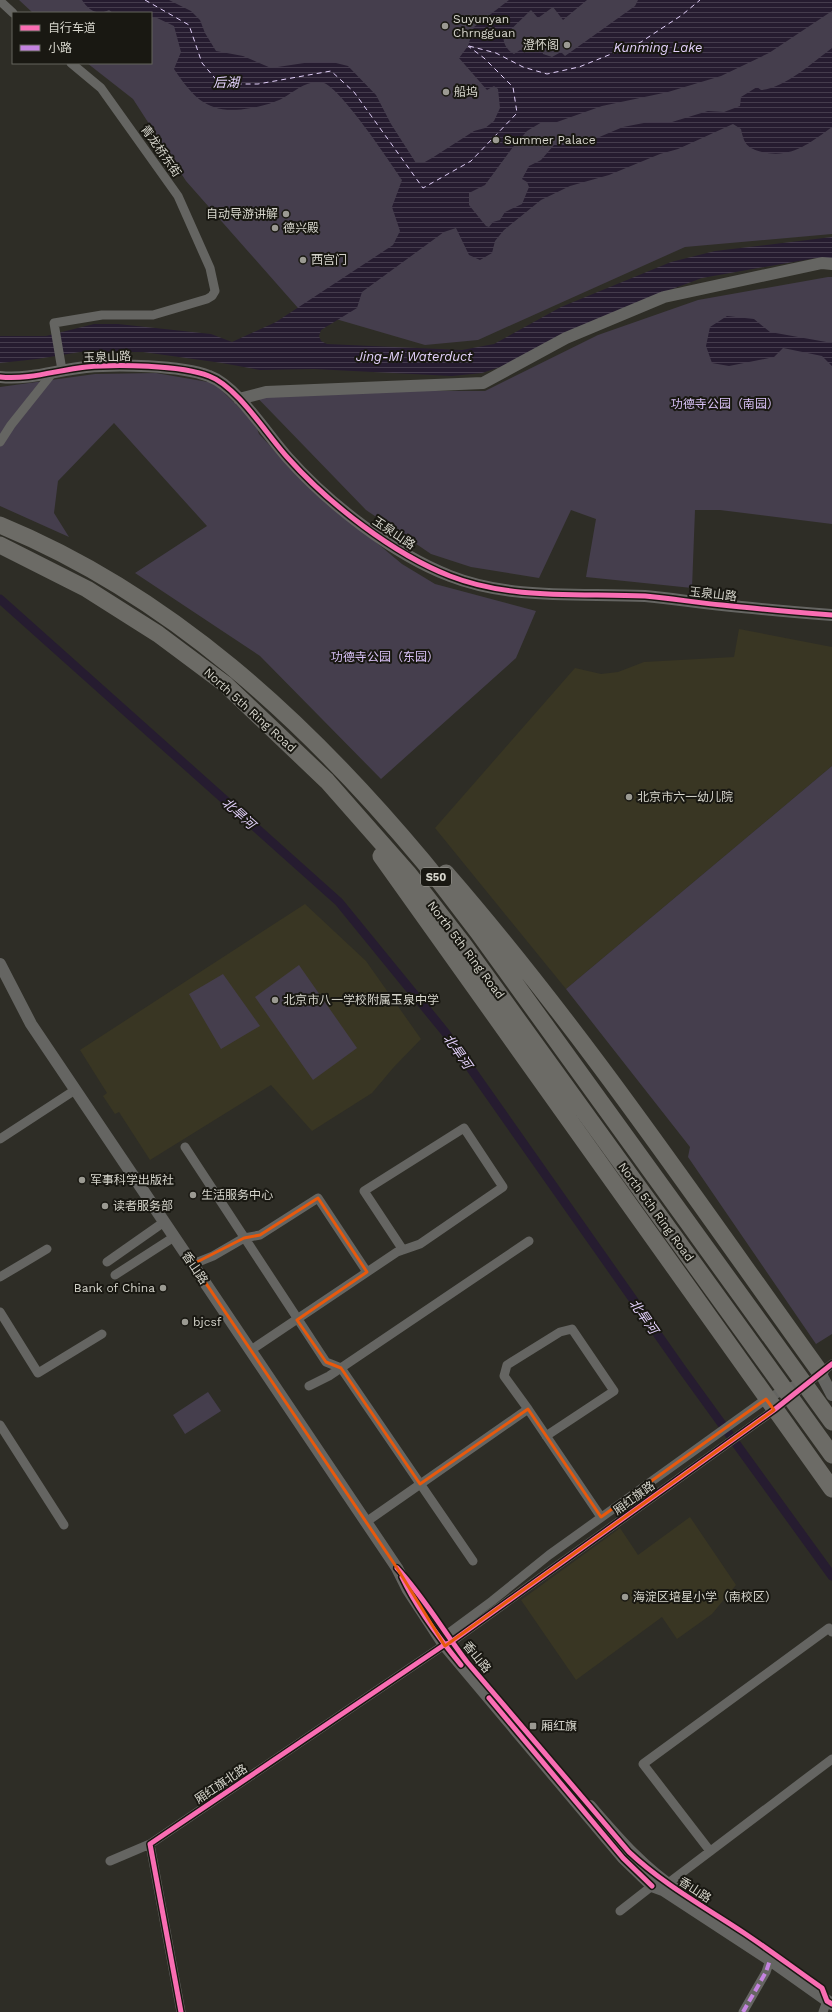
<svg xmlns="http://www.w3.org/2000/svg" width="832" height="2012" font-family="'Work Sans','Noto Sans SC',sans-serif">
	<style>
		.built { fill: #393623 }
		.green { fill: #453e4d }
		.water { fill: url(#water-rules) }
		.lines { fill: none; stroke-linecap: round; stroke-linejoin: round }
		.canal { stroke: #261c30; stroke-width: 9 }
		.ferry { stroke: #e3d1fb; stroke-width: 1; stroke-dasharray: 5 4; stroke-linecap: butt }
		.minor { stroke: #656562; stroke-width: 9 }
		.tertiary { stroke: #656562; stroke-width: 12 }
		.motorway { stroke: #6c6b66; stroke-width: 17 }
		.quiet { stroke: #c483df; stroke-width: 4; stroke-dasharray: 8 4; stroke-linecap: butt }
		.cycleway-casing { stroke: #191812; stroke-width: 8 }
		.cycleway { stroke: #f96db3; stroke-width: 5 }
		.marked { fill: none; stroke: #e8590c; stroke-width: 3; stroke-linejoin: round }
		.poi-dot { fill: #9b9a92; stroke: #191812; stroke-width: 1.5 }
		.labels { text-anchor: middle; stroke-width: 4; stroke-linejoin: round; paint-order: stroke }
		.shield { fill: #191812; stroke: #9d9c94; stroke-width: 1 }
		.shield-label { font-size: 11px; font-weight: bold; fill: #d6d5cc }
		.poi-label { font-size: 12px; fill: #d6d5cc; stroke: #191812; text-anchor: start }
		.street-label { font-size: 12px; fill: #d6d5cc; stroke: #191812 }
		.park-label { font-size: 12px; fill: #d9c2f6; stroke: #191812 }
		.water-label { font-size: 13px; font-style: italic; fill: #e3d1fb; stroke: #191812 }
	</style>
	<defs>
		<pattern id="water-rules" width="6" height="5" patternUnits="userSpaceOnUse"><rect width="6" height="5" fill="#261c30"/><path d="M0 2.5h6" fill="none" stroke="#453c4d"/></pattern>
	</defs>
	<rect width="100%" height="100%" fill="#2e2d26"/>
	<!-- built -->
	<path class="built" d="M739 629 832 647V766L566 989 435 828 575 668 601 674 618 672 644 662 734 657Z
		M305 904 366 961 421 1039 393 1068 372 1093 312 1131 271 1085 150 1160 119 1112 115 1114 103 1096 107 1093 80 1050Z
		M690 1517 736 1585 712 1614 677 1639 662 1617 576 1680 521 1600 620 1528 638 1555Z"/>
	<!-- green -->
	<path class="green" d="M19 0H832V234L685 247 478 340 425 345 298 308 186 181 133 99 87 63H151V13H33Z
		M828 277H832V524L720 510H695L692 588 586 577 596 519 571 510 539 578 471 567 431 554 366 510 250 390 485 391 598 335 698 300Z
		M156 373 214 383 255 423 259 434 304 482 402 564 435 584 536 611 516 658 381 779 260 656 135 573 207 526 114 423 58 481 54 513 69 537 0 506V387L95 374Z
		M832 766V1334L816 1344 688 1157 690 1147 566 989Z
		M299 965 357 1048 313 1080 255 997Z
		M223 974 260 1026 221 1049 189 994Z
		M208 1392 221 1411 185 1434 173 1415Z"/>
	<!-- water -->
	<path class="water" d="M82 0H169L191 11 200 20 205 33 216 51 243 56 271 68 311 62H332L348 66 376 95 391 124 416 163H423L432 158 474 131 485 128 494 121 500 108 498 89 494 86 487 90 459 58 468 46 474 27 509 0H587L563 20 553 7 538 18 531 10 504 36C502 43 508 51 514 54L520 50 529 51 534 47 537 49 542 48 543 54 552 57 561 52 565 56 635 6 638 0H832V11L769 53 721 76 668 92 602 106 557 122H542L527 131 513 147 485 185 469 193V205L486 226 489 227 493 222 500 220 505 212 522 204 529 187 527 182 522 179 529 166 541 160 554 145H569L582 138H597L623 127 649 122H672L708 111 724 112 740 106 741 97 757 87 761 90C785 88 813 62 832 48V127C810 143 791 159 762 152 747 148 744 144 741 129L733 124 678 149 660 154 609 175 570 186 541 200 504 230 495 241 492 253 480 260 469 255 456 228 444 232 362 292 357 308 321 330 319 336 321 341 327 344 462 350 494 344 561 307 671 262 715 251 832 237V258H816L702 278 640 301 506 365 482 373 452 376 314 369 260 370 222 363 143 352H80L37 359 0 363V336H46L94 324H118L211 334 232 342 276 322 393 245 400 231 392 207 402 180C390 162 342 90 324 83 309 78 295 91 283 98 274 103 262 106 251 108 211 115 196 102 174 69L181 52 174 26 155 17 151 18V13H113L109 10C98 16 88 10 82 0Z
		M727 316 754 319 770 332 832 343V366L822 356 783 348 774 357 729 366 712 363 706 346 710 327Z"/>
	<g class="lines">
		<!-- canal -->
		<path class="canal" d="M0 599 339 902 445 1032 682 1369 832 1576"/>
		<!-- ferry -->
		<path class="ferry" d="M145 0 189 25 202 63 220 84H258L331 71 354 92 423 188 471 161 517 113 513 87 484 58 468 46
			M469 46 496 53 523 67 547 74 579 67 641 42 682 15 700 0"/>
		<!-- minor -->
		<path class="minor" d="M0 1 13 13
			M62 370 54 323 102 315H153L207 299 212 296 215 291 210 268 178 196 101 88 71 63
			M0 442 11 425 50 376
			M0 1139 75 1090
			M185 1147 326 1362 341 1368 473 1561
			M107 1262 164 1222
			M193 1264 213 1256 244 1238 260 1235 318 1198 367 1272
			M115 1275 174 1237
			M0 1277 47 1249
			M0 1312 38 1373 102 1334
			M251 1350 397 1252 420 1244 503 1187 464 1128 364 1191 403 1250
			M309 1386 329 1376 529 1241
			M528 1409 601 1517
			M0 1425 64 1525
			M366 1522 528 1409 504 1376 507 1365 560 1332 572 1329 614 1391 546 1436
			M444 1645 446 1635 492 1601 549 1555 766 1399 805 1380
			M710 1851 643 1764 829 1628 832 1632
			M110 1861 150 1844
			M620 1911 652 1886 667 1884 832 1759
			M181 2012 150 1844 444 1645 451 1642 774 1410 832 1364
			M743 2012 766 1972 770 1960
			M823 2012 827 2001"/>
		<!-- tertiary -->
		<path class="tertiary" d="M0 377C30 380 57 370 86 367 116 364 181 365 209 376 237 386 267 435 288 458 328 503 393 554 450 576 511 600 580 593 645 596 671 598 697 603 722 605 759 609 795 612 832 615
			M239 399 266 392 483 383 566 338 664 297 822 263 832 264
			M0 964 31 1024 397 1568 408 1590 444 1645 623 1858 652 1886 663 1890 770 1960 832 2004
			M820 1372 832 1395
			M590 1806C617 1837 642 1867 677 1890"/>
		<!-- motorway -->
		<path class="motorway" d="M0 525C170 595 306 721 423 861 442 884 460 909 478 932L832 1422
			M0 545 87 589 158 634 225 684 327 781 408 873 463 944 832 1455
			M381 856 832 1489
			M446 873C582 1030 699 1204 820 1372"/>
		<!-- quiet -->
		<path class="quiet" d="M743 2012 766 1972 770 1960"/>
		<!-- cycleway casing -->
		<g class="cycleway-casing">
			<path id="cycleway" d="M0 377C30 380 57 370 86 367 116 364 181 365 209 376 237 386 267 435 288 458 328 503 393 554 450 576 511 600 580 593 645 596 671 598 697 603 722 605 759 609 795 612 832 615
				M397 1568C424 1597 443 1631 467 1662L629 1852C664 1885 705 1907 744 1933 771 1951 796 1970 822 1988L827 2001 832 2004
				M402 1577C417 1609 439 1638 461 1665
				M489 1698 623 1858 652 1886
				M181 2012 150 1844 444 1645 451 1642 774 1410 832 1364"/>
		</g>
		<!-- cycleway -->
		<use href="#cycleway" class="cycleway"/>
	</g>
	<!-- marked area -->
	<path class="marked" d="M318 1198 367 1272 297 1320 326 1362 341 1368 420 1484 528 1409 601 1517 766 1399 774 1410 445 1646 397 1568 193 1264 244 1238 260 1235Z"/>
	<!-- markers -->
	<g class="poi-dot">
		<circle cx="445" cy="26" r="4"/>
		<circle cx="567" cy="45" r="4"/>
		<circle cx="446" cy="92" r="4"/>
		<circle cx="496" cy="140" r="4"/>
		<circle cx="286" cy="214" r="4"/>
		<circle cx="275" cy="228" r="4"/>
		<circle cx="303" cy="260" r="4"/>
		<circle cx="629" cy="797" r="4"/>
		<circle cx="275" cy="1000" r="4"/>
		<circle cx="82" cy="1180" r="4"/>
		<circle cx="193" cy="1195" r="4"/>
		<circle cx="105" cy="1206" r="4"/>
		<circle cx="163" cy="1288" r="4"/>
		<circle cx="185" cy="1322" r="4"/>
		<circle cx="625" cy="1597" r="4"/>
		<rect x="529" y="1722" width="8" height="8" rx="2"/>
	</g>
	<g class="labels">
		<!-- shield labels -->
		<rect class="shield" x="421" y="868" width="30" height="18" rx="3"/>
		<g class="shield-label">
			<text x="436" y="881">S50</text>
		</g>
		<!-- poi labels -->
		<g class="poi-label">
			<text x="453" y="23">Suyunyan<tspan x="453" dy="14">Chrngguan</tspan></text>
			<text x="559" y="49" text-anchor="end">澄怀阁</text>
			<text x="454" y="96">船坞</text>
			<text x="504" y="144">Summer Palace</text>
			<text x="278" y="218" text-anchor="end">自动导游讲解</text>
			<text x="283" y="232">德兴殿</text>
			<text x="311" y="264">西宫门</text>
			<text x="637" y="801">北京市六一幼儿院</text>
			<text x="283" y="1004">北京市八一学校附属玉泉中学</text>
			<text x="90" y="1184">军事科学出版社</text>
			<text x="201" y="1199">生活服务中心</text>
			<text x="113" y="1210">读者服务部</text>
			<text x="155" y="1292" text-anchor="end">Bank of China</text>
			<text x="193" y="1326">bjcsf</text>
			<text x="633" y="1601">海淀区培星小学（南校区）</text>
			<text x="541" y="1730">厢红旗</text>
		</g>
		<!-- street labels -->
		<g class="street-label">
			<text transform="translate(161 151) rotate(55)" y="4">青龙桥东街</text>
			<text transform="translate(107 357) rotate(-2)" y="4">玉泉山路</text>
			<text transform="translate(394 533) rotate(34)" y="4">玉泉山路</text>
			<text transform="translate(713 594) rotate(6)" y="4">玉泉山路</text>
			<text transform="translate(250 710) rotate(42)" y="4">North 5th Ring Road</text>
			<text transform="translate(466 950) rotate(53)" y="4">North 5th Ring Road</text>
			<text transform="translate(656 1212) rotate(54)" y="4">North 5th Ring Road</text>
			<text transform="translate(195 1268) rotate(56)" y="4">香山路</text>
			<text transform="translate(634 1498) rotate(-36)" y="4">厢红旗路</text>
			<text transform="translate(477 1657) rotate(51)" y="4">香山路</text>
			<text transform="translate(221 1784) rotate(-34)" y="4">厢红旗北路</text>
			<text transform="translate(695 1890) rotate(33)" y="4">香山路</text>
		</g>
		<!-- park labels -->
		<g class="park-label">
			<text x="725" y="408">功德寺公园（南园）</text>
			<text x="385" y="661">功德寺公园（东园）</text>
		</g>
		<!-- water labels -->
		<g class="water-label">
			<text x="658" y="52">Kunming Lake</text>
			<text x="226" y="87">后湖</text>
			<text x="414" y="361">Jing-Mi Waterduct</text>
			<text transform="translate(239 813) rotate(42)" y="5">北旱河</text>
			<text transform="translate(458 1051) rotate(55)" y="5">北旱河</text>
			<text transform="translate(644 1316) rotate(55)" y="5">北旱河</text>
		</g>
	</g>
	<!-- legend -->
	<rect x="12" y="12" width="140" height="52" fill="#191812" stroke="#65645c"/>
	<rect x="20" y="25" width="20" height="6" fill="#f96db3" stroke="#65645c"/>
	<text x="48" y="32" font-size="12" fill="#d6d5cc">自行车道</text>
	<rect x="20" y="45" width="20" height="6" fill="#c483df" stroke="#65645c"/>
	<text x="48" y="52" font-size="12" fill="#d6d5cc">小路</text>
</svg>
